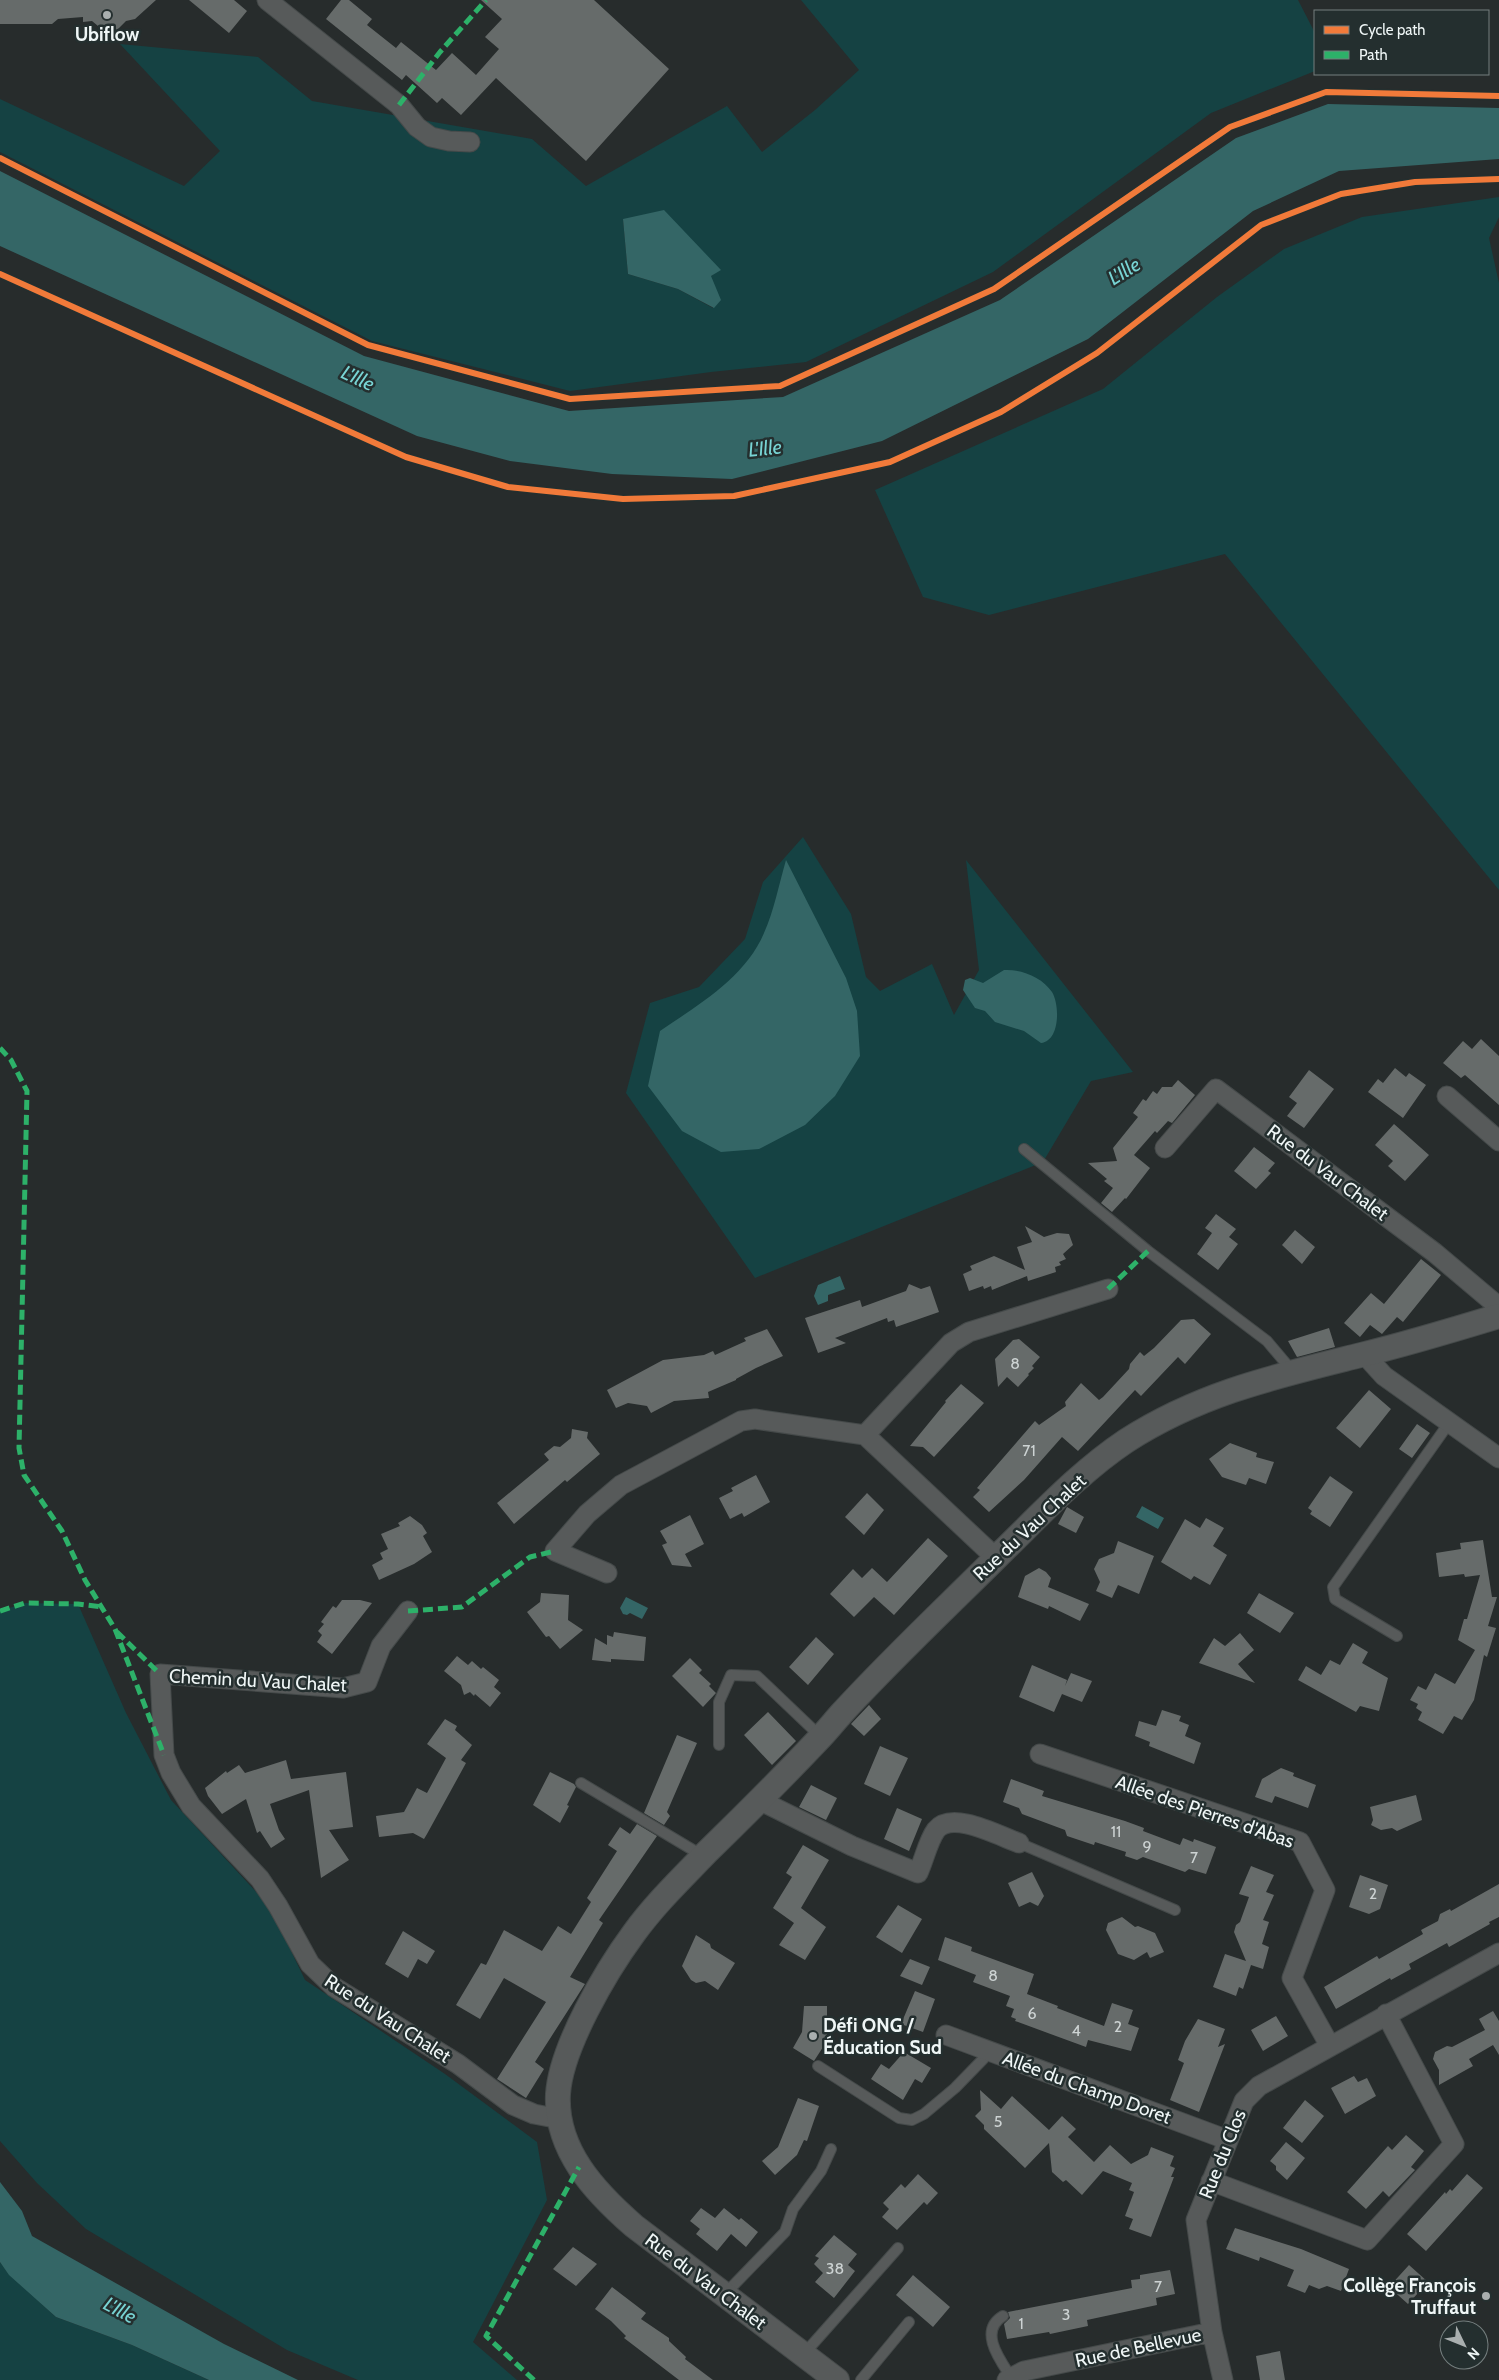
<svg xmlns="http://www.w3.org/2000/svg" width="1499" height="2380" font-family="Cabin,sans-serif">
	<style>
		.green { fill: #154243; fill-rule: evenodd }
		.water { fill: #346666 }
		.building { fill: #666b6a }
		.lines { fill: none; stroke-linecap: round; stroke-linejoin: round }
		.service-casing { stroke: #454a4a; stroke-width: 12 }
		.minor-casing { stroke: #454a4a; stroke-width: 21 }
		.tertiary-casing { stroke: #454a4a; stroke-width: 26 }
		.service { stroke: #575a5a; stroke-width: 10 }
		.minor { stroke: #575a5a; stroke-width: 19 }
		.tertiary { stroke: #575a5a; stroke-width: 24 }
		.quiet { stroke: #2db169; stroke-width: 5; stroke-dasharray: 10 5; stroke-linecap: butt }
		.cycleway-casing { stroke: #242f2f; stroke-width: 9 }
		.cycleway { stroke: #f17a3a; stroke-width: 6 }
		.poi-dot { fill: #a9afaf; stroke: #242f2f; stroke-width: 2 }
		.labels { text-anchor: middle; stroke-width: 5; stroke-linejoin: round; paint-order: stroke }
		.number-label { font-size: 16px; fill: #cdd3d3 }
		.poi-label { font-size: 19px; font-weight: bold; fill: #eff6f6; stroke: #242f2f }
		.street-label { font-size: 19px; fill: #eff6f6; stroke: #242f2f }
		.water-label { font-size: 20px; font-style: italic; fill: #78d4d4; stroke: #242f2f }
	</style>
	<rect width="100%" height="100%" fill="#272c2c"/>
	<!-- green -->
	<path class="green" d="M801 0H1298L1315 33V71L1211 113 993 272 806 362 711 372 570 391 372 341 0 152V99L184 186 220 151 120 44 258 57 312 101 532 139 586 186 727 106 762 152 815 110 859 70ZM623 219 720 269 711 276 713 308 678 289 628 274Z
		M1499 197V217L1489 238 1499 283V890L1225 554 989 615 923 597 875 490 1103 389 1217 297 1284 249 1362 217Z
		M803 837 851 914 866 977 880 991 932 964 954 1015 979 970 966 860 1133 1072 1091 1081 1043 1162 755 1278 626 1093 650 1003 699 987 745 939 763 882Z
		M25 1603 78 1604 126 1713 171 1800 270 1907 305 1980 445 2074 537 2142 547 2200 473 2342 517 2380H358L287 2350 86 2229 37 2183 0 2141V1611Z
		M0 2262 10 2275 56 2317 132 2345 209 2380H0Z"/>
	<!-- water -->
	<path class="water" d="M1328 104 1499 108V159L1339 171 1253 211 1088 339 882 441 732 479 612 474 510 461 417 436 0 246V171L364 356 569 411 783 397 1000 300 1236 138Z
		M664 210 721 270 711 276 721 300 714 308 678 289 628 274 623 219Z
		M786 860 846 978 857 1011 860 1056 835 1096 805 1125 759 1149 721 1152 682 1131 648 1086 660 1031C698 1005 745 978 764 933 774 911 779 884 786 860Z
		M1004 970C1021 969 1042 977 1052 992 1060 1005 1060 1041 1041 1043L1024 1031 995 1022 985 1011 975 1008 963 990 965 980 970 978 983 983Z
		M840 1276 845 1289 828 1295V1301L818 1305 814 1296 818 1285Z
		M1142 1506 1164 1518 1158 1529 1136 1517Z
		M626 1597 648 1608 642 1619 630 1613 627 1615 623 1614 620 1608Z
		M0 2182 22 2211 32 2236 224 2344 298 2380H209L132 2345 56 2317 9 2275 0 2262Z"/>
	<!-- building -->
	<path class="building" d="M0 0H156L135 19 126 21 117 30 104 31 92 21 83 22V17L58 19 52 24H0Z
		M189 0H234L247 11 229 33Z
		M341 0H349L372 19 367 25 396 48 401 42 436 70 452 53 476 75 499 49 485 37 502 19 481 0H594L669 69 586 161 496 78 461 115 442 98 437 103 406 75 402 80 326 19Z
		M1481 1039 1499 1056V1105L1465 1075 1461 1078 1443 1063 1463 1041 1472 1049Z
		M1395 1068 1406 1077 1409 1073 1426 1085 1403 1118 1368 1092 1378 1079 1383 1083Z
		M1309 1070 1334 1089 1304 1128 1287 1116 1297 1103 1289 1097Z
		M1178 1080 1195 1095 1172 1123 1168 1121 1157 1133 1155 1131 1134 1155 1150 1168 1126 1199 1125 1198 1112 1212 1101 1203 1113 1188 1104 1181 1107 1179 1088 1163 1117 1161 1113 1148 1138 1117 1133 1113 1143 1099 1146 1101 1153 1091 1157 1094 1162 1087H1172Z
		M1394 1124 1429 1155 1405 1181 1388 1166 1393 1161 1375 1145Z
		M1254 1147 1275 1163 1268 1171 1271 1173 1256 1189 1234 1171Z
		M1216 1214 1236 1229 1229 1237 1238 1244 1218 1270 1197 1254 1212 1233 1205 1228Z
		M1025 1226 1044 1237 1057 1233 1069 1234 1073 1245 1063 1254 1066 1259 1059 1262 1061 1265 1055 1267 1056 1272 1028 1281 1027 1276 992 1290 991 1286 984 1289 983 1286 969 1291 963 1274 972 1270 970 1266 994 1256 1025 1270 1017 1247 1032 1242Z
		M1295 1230 1315 1247 1302 1264 1282 1245Z
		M1421 1259 1441 1275 1403 1322 1397 1317 1382 1334 1370 1325 1360 1337 1344 1323 1371 1293 1384 1304Z
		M909 1284 921 1289 930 1286 939 1312 896 1327 894 1320 888 1322 887 1318 835 1338 846 1343 818 1353 805 1318 860 1300 862 1307 906 1291Z
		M1194 1319 1211 1334 1185 1364 1178 1357 1141 1396 1135 1390 1078 1451 1062 1437 1024 1480 989 1512 973 1497 980 1490 977 1488 1035 1421 1039 1425 1066 1406 1065 1402 1081 1383 1099 1400 1103 1397 1129 1369 1130 1364 1140 1352 1144 1356 1154 1348 1181 1320Z
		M1329 1328 1335 1347 1297 1357 1288 1341Z
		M767 1329 783 1356 756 1368 736 1379V1380L708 1392 709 1398 674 1401 651 1413 647 1406 628 1403 616 1408 607 1390 663 1360 704 1355 713 1351 715 1355 746 1341 744 1338Z
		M1019 1339 1040 1357 1032 1366 1034 1368 1028 1374 1029 1375 1018 1387 1007 1377 998 1387 995 1359 1013 1340Z
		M961 1384 984 1403 934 1457 923 1447 910 1446 946 1402 945 1401Z
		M1369 1390 1391 1409 1360 1448 1336 1428Z
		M1417 1424 1430 1433 1412 1458 1399 1449Z
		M572 1429 588 1432 587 1438 600 1454 567 1482 565 1480 514 1524 497 1503 549 1460 544 1454 554 1446 560 1447 571 1438Z
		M1230 1443 1257 1453 1256 1457 1274 1462 1266 1484 1249 1478 1246 1485 1222 1477 1209 1459Z
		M756 1475 770 1502 744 1517 742 1513 730 1519 719 1498 733 1491 731 1488Z
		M1330 1476 1353 1492 1330 1527 1310 1514 1312 1511 1308 1508Z
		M867 1493 884 1510 864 1535 845 1517Z
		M1067 1507 1084 1517 1076 1533 1058 1524Z
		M690 1515 704 1544 685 1554 692 1567 672 1565 662 1545 667 1543 660 1531Z
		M410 1516 422 1525 427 1533 423 1536 432 1552 414 1564 379 1580 372 1565 383 1559 380 1553 388 1549 381 1534 400 1526 398 1523Z
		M1206 1518 1224 1528 1213 1546 1227 1555 1210 1585 1194 1576 1191 1580 1161 1562 1185 1519 1200 1528Z
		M928 1538 948 1556 894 1615 874 1597 854 1617 830 1594 853 1569 862 1578 872 1568 887 1582Z
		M1483 1540 1492 1597H1497L1488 1626 1496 1628 1487 1657 1484 1655 1474 1700 1462 1720 1454 1716 1443 1734 1418 1720 1422 1712 1416 1708 1418 1704 1410 1700 1418 1686 1426 1690 1435 1673 1455 1684 1475 1650 1458 1640 1464 1619H1467L1480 1575 1465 1577 1464 1574 1439 1577 1436 1553 1461 1549 1460 1543Z
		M1118 1541 1154 1556 1139 1594 1118 1585 1112 1598 1096 1591 1100 1582 1094 1569 1099 1559 1114 1553Z
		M1039 1568 1046 1572 1051 1578 1048 1587 1089 1604 1080 1621 1049 1606 1048 1609 1018 1597 1025 1576Z
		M541 1593 569 1595 568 1620 583 1630 560 1649 549 1636 546 1637 527 1612 540 1602Z
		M1259 1593 1294 1613 1280 1633 1247 1613Z
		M342 1600H360L372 1603 332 1654 317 1642 322 1635 318 1631 324 1624 321 1622 333 1606 336 1608Z
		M614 1632 646 1637 644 1661 611 1659V1662L592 1660 595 1638 607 1645V1635L613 1637Z
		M1240 1633 1254 1650 1238 1664 1255 1683 1199 1663 1214 1638 1225 1646Z
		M816 1637 834 1654 808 1685 789 1667Z
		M1353 1643 1368 1652 1362 1663 1388 1678 1379 1711 1360 1706 1356 1712 1298 1680 1306 1666 1321 1675 1330 1660 1340 1665Z
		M457 1656 468 1665 472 1661 481 1669 483 1667 499 1680 494 1687 501 1693 490 1707 475 1694 474 1696 470 1692 464 1695 461 1685 444 1671Z
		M690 1658 702 1670 699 1673 711 1684 709 1686 716 1693 703 1707 672 1676Z
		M1032 1665 1067 1680 1065 1686 1071 1673 1092 1681 1082 1702 1062 1694 1054 1712 1019 1697Z
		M869 1705 881 1719 864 1736 851 1724Z
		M1162 1710 1181 1716 1179 1721 1189 1725 1185 1736 1201 1743 1194 1764 1149 1746 1150 1742 1135 1736 1139 1721 1156 1726Z
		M768 1712 796 1741 772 1765 744 1735Z
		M445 1719 457 1726 455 1730 472 1745 461 1760 466 1763 427 1834 424 1839 413 1833 379 1837 376 1816 404 1812 417 1788 427 1793 446 1758 427 1744Z
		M677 1735 697 1743 667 1812 670 1816 664 1825 644 1813Z
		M880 1746 908 1758 890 1796 864 1784Z
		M286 1760 291 1779 346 1772 353 1827 329 1830 349 1860 321 1878 309 1790 270 1804 279 1830 285 1839 271 1848 260 1831 257 1833 246 1799 222 1814 208 1796 205 1788 226 1771 227 1773 239 1765 245 1773Z
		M1281 1768 1294 1773 1293 1776 1316 1785 1308 1808 1275 1796 1272 1803 1255 1797 1262 1779Z
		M550 1772 574 1784 576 1787 567 1805 569 1806 560 1823 533 1805Z
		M1011 1779 1044 1791 1042 1796 1125 1821 1144 1828 1143 1831 1180 1845 1183 1838 1193 1842 1194 1839 1216 1847 1206 1874 1189 1869 1185 1872 1143 1857 1137 1860 1125 1856 1126 1852 1095 1842 1094 1845 1067 1836 1065 1830 1022 1814 1019 1808 1003 1802Z
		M811 1785 837 1798 826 1820 799 1807Z
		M1416 1795 1422 1820 1397 1831 1392 1828 1381 1830 1371 1825 1373 1820 1370 1807Z
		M897 1808 922 1819 909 1851 884 1839Z
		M637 1824 657 1836 599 1920 603 1923 570 1977 585 1984 535 2062 544 2069 526 2098 497 2079 546 2002 504 1978 480 2019 456 2005 481 1963 486 1965 504 1930 542 1951 558 1926 571 1934 591 1902 587 1898 617 1851 608 1845 620 1827 630 1834Z
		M803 1845 829 1860 801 1908 826 1927 805 1960 779 1945 794 1923 773 1908 792 1877 786 1873Z
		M1251 1866 1274 1875 1266 1892 1274 1895 1263 1920 1269 1922 1262 1944 1269 1947 1263 1969 1251 1965 1243 1989 1239 1987 1236 1996 1213 1987 1225 1954 1246 1961 1234 1932 1236 1925 1240 1922 1249 1897 1239 1894Z
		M1032 1872 1044 1896 1038 1906 1030 1902 1019 1907 1008 1883Z
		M1360 1875 1388 1885 1380 1909 1369 1914 1349 1907Z
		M1499 1884V1917L1489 1922 1490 1924 1449 1947 1447 1943 1409 1964 1411 1969 1391 1980 1390 1978 1336 2009 1324 1987 1377 1956 1379 1959 1423 1934 1421 1930 1438 1921 1440 1914 1450 1909 1451 1911Z
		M898 1905 922 1919 902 1953 876 1937Z
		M1122 1917 1135 1927 1138 1926 1155 1933 1164 1952 1150 1958 1147 1952 1134 1960 1118 1954 1106 1930 1108 1923Z
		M403 1931 435 1951 427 1964 418 1959 408 1978 385 1964Z
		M696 1935 710 1944 711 1948 735 1963 718 1990 705 1981 696 1983 691 1980 682 1966Z
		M945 1937 972 1947 971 1951 1034 1974 1027 1994 1058 2006 1057 2008 1104 2026 1112 2003 1133 2010 1128 2024 1139 2028 1131 2051 1088 2040 1086 2047 1015 2021 1016 2019 1011 2017 1014 2009 1006 2006 1010 1996 973 1982 976 1975 938 1960Z
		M910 1959 930 1967 922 1985 900 1976Z
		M915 1991 935 1999 923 2032 901 2024Z
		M804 2006H827V2041L814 2061 793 2048 802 2032Z
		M1493 2011 1499 2021V2055L1493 2045 1469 2059 1473 2066 1439 2085V2070L1433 2059 1435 2052 1447 2046 1452 2047 1485 2030 1479 2019Z
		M1276 2016 1288 2036 1263 2051 1251 2030Z
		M1198 2019 1225 2029 1218 2047 1225 2044 1199 2112 1170 2100 1184 2063 1178 2060 1185 2041Z
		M904 2052 931 2068 922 2083 915 2079 903 2100 871 2079 881 2064 889 2069Z
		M1354 2076 1358 2082 1367 2078 1376 2096 1345 2114 1331 2088Z
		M980 2090 1001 2109 1012 2096 1049 2130 1062 2116 1076 2129 1068 2137 1094 2162 1110 2145 1131 2164 1148 2155 1151 2147 1174 2156 1170 2166 1175 2168 1171 2177H1174L1151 2237 1129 2229 1133 2219 1125 2216 1134 2192 1129 2190 1132 2183 1103 2171 1082 2195 1066 2180 1063 2182 1052 2172 1049 2143 1025 2168 984 2129V2125L975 2116 981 2110Z
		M798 2098 819 2106 807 2141 804 2140 797 2155 775 2175 762 2161 778 2147Z
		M1305 2100 1324 2116 1302 2143 1283 2128Z
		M1406 2135 1424 2151 1411 2167 1415 2170 1389 2197 1383 2191 1366 2209 1347 2192 1388 2146 1392 2150Z
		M1286 2142 1305 2158 1287 2180 1276 2170V2166L1270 2161Z
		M918 2174 938 2193 927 2205 924 2202 897 2230 882 2217 889 2209 883 2203 901 2184 905 2188Z
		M1467 2174 1483 2188 1426 2251 1407 2234 1445 2192 1446 2194 1450 2189 1452 2191Z
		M701 2208 715 2218 724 2208 739 2220 741 2218 758 2232 746 2247 731 2234 717 2251 696 2234 700 2229 690 2221Z
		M1235 2228 1301 2249 1349 2269 1341 2291 1327 2286 1319 2289 1309 2285 1305 2293 1287 2286 1294 2270 1260 2257 1259 2261 1226 2249Z
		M834 2235 857 2254 848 2265 855 2271 834 2298 815 2282 823 2273 814 2264 819 2258 815 2256Z
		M573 2247 597 2264 576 2286 553 2269Z
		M1409 2265 1428 2282 1408 2304 1389 2287Z
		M1170 2270 1175 2294 1156 2298 1157 2305 1087 2320 1088 2326 1050 2334 1049 2332 1007 2339 1004 2324 1010 2318 1008 2312 1132 2288 1131 2280 1140 2279V2275Z
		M913 2275 950 2307 933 2327 896 2295Z
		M612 2287 646 2313 641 2319 669 2338V2341L686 2357 685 2359 713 2380H679L624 2338 626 2336 611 2321 595 2309Z
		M1280 2351 1285 2380H1260L1256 2356Z"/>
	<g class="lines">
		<!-- service casing -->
		<g class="service-casing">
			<path id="service" d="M1024 1149 1148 1251 1267 1341 1294 1373
				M1397 1636 1335 1599 1333 1587 1449 1423
				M719 1745V1702L731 1675 757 1676 821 1737
				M581 1783 703 1856
				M1019 1843 1175 1910
				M818 2066 899 2118 912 2120 924 2114 955 2088 990 2052
				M724 2295 785 2232 793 2209 821 2171 831 2149
				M1003 2316C978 2331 1000 2360 1011 2377
				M803 2355 898 2248
				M861 2380 909 2322"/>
		</g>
		<!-- minor casing -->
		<g class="minor-casing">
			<path id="minor" d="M267 0 399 105 417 127 431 137 449 141 470 142
				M1447 1096 1499 1141
				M1165 1148 1216 1089 1435 1253 1499 1307
				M1364 1354 1384 1376 1499 1458
				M865 1435 951 1343 969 1332 1108 1289
				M607 1573 555 1551 587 1514 621 1485 741 1421 755 1419 865 1435 996 1558
				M408 1611 381 1646 367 1682 343 1688 160 1674 164 1755 171 1773 191 1806 260 1879 278 1906 310 1964 334 1987 458 2064 513 2105 534 2114 560 2119
				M1040 1754 1300 1842 1325 1890 1292 1978 1330 2046
				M759 1800 852 1846 918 1873C924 1860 928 1841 936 1830 952 1810 999 1836 1019 1843
				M946 2035 1228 2140
				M1211 2181 1367 2240 1454 2144 1386 2014
				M1007 2380 1024 2371 1212 2332
				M1223 2380 1212 2332 1196 2220 1244 2101 1259 2086 1499 1953"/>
		</g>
		<!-- tertiary casing -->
		<g class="tertiary-casing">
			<path id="tertiary" d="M837 2380 634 2226C595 2192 555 2150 558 2094 561 2047 606 1971 634 1933 655 1904 681 1879 706 1853 744 1816 781 1779 817 1741 826 1732 833 1723 841 1714 893 1657 949 1605 1003 1551 1042 1513 1081 1471 1126 1441 1200 1393 1277 1376 1361 1355 1407 1344 1453 1330 1499 1316"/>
		</g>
		<!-- service -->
		<use href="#service" class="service"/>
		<!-- minor -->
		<use href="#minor" class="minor"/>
		<!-- tertiary -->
		<use href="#tertiary" class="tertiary"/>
		<!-- quiet -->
		<path class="quiet" d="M399 105 440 52 486 0
			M0 1048 11 1060 27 1091 19 1448 24 1475 62 1531 85 1580 115 1629 164 1755
			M1108 1289 1148 1251
			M0 1611 25 1603 78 1604 102 1607
			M408 1611 462 1607 530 1557 555 1551
			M117 1632 160 1674
			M534 2380 486 2336 579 2167"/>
		<!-- cycleway casing -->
		<g class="cycleway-casing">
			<path id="cycleway" d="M0 158 368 345 570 399 780 386 994 289 1230 127 1326 92 1499 96
				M0 274 406 457 508 487 623 499 734 496 890 462 1001 412 1097 353 1261 225 1341 194 1415 182 1499 179"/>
		</g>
		<!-- cycleway -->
		<use href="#cycleway" class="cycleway"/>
	</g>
	<!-- markers -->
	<g class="poi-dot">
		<circle cx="107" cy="15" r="5"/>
		<circle cx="813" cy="2036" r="5"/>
		<circle cx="1486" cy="2296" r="5"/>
	</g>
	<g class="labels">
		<!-- number labels -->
		<g class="number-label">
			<text x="1015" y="1369">8</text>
			<text x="1029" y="1456">71</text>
			<text x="1116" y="1837">11</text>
			<text x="1147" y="1852">9</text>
			<text x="1194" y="1863">7</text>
			<text x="1373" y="1899">2</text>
			<text x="993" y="1981">8</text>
			<text x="1032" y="2019">6</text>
			<text x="1118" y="2032">2</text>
			<text x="1076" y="2036">4</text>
			<text x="998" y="2127">5</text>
			<text x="835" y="2274">38</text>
			<text x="1158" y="2292">7</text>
			<text x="1066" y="2320">3</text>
			<text x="1021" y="2329">1</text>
		</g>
		<!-- poi labels -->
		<g class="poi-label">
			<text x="107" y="41">Ubiflow</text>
			<text x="823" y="2032" text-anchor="start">Défi ONG /<tspan x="823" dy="22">Éducation Sud</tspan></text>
			<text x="1476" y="2292" text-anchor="end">Collège François<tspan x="1476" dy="22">Truffaut</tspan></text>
		</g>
		<!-- street labels -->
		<g class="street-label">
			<text transform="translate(1328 1172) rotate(37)" y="7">Rue du Vau Chalet</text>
			<text transform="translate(1029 1527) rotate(-43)" y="7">Rue du Vau Chalet</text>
			<text transform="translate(258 1680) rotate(3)" y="7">Chemin du Vau Chalet</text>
			<text transform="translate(1205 1811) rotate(19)" y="7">Allée des Pierres d'Abas</text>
			<text transform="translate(388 2018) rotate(33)" y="7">Rue du Vau Chalet</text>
			<text transform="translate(1087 2087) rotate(20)" y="7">Allée du Champ Doret</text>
			<text transform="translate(1222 2154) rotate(-68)" y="7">Rue du Clos</text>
			<text transform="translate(706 2281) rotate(37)" y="7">Rue du Vau Chalet</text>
			<text transform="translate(1138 2347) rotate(-12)" y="7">Rue de Bellevue</text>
		</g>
		<!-- water labels -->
		<g class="water-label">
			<text transform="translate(1124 271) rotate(-32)" y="7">L'Ille</text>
			<text transform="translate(358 378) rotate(25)" y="7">L'Ille</text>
			<text transform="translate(765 448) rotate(-6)" y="7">L'Ille</text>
			<text transform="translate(120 2310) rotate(28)" y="7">L'Ille</text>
		</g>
	</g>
	<!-- legend -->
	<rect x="1314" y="10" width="175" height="65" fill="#242f2f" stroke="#757f7f"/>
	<rect x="1324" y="26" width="25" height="8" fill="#f17a3a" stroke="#757f7f"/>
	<text x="1359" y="35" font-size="15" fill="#eff6f6">Cycle path</text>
	<rect x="1324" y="51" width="25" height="8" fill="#2db169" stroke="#757f7f"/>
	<text x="1359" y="60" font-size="15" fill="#eff6f6">Path</text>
	<!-- north arrow -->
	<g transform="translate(1464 2345) rotate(133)"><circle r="24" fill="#242f2f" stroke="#757f7f"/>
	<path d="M0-4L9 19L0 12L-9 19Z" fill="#a9afaf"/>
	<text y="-8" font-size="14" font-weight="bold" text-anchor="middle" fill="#eff6f6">N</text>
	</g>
</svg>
